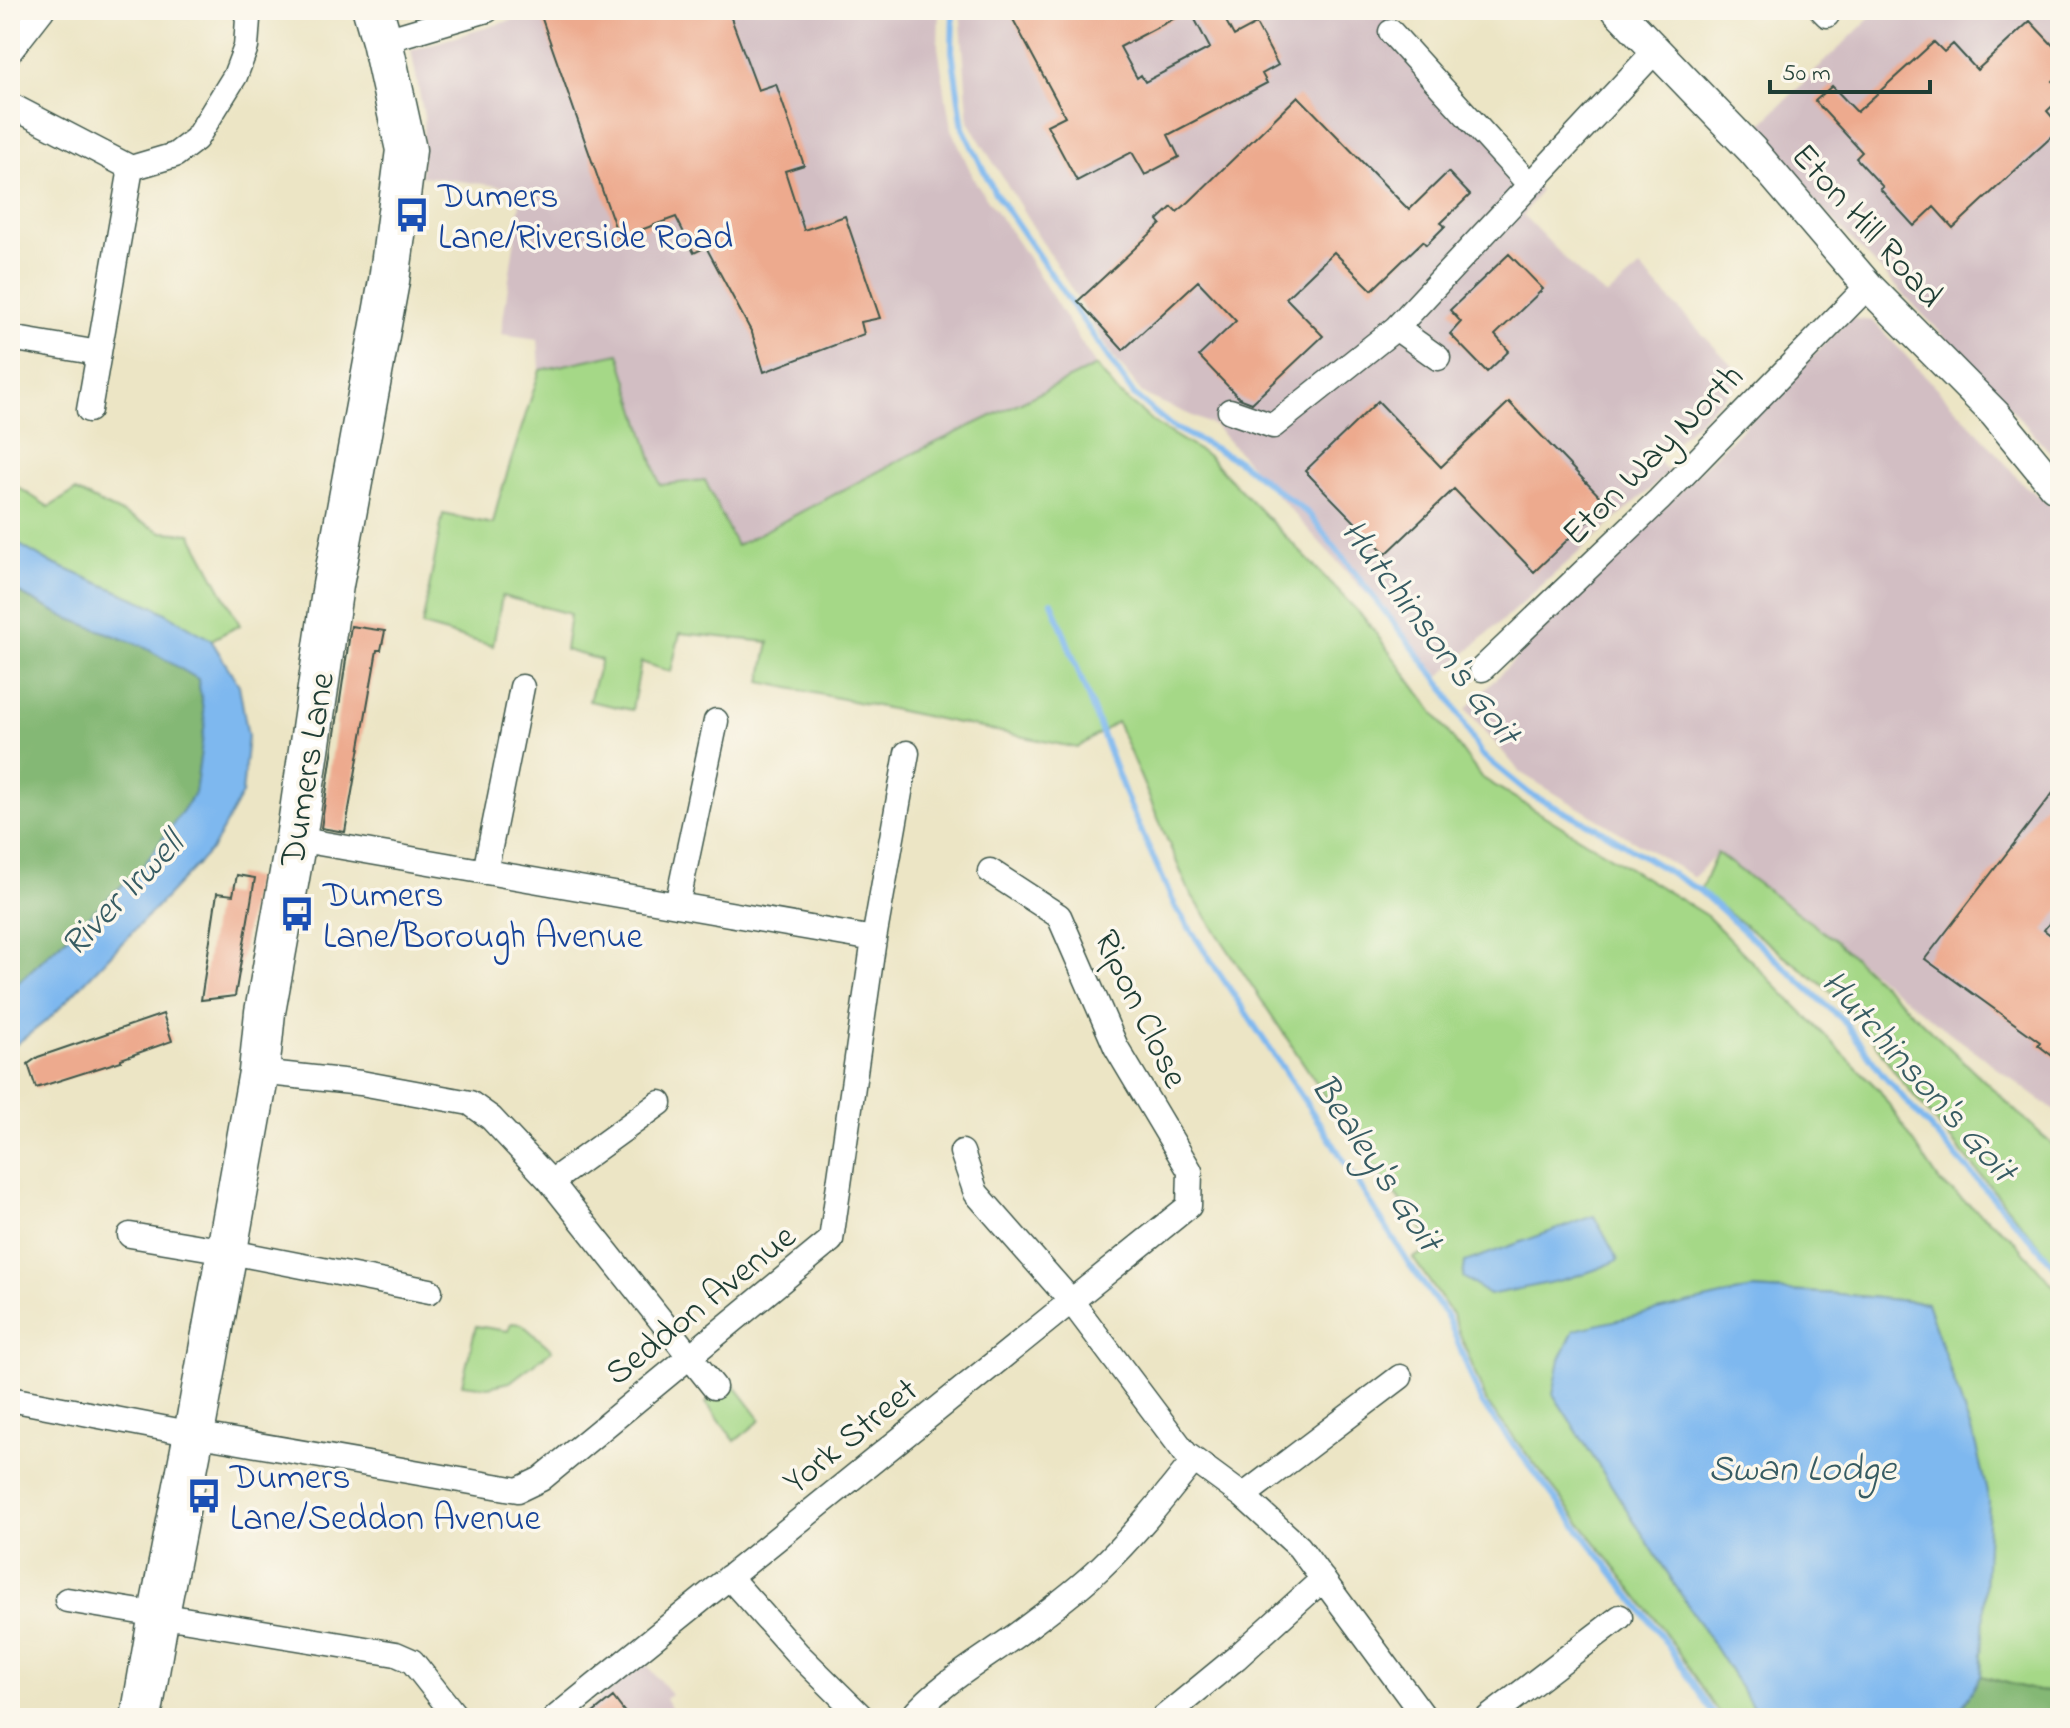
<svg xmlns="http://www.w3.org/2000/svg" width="2070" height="1728" font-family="'Indie Flower',sans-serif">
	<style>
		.industrial { fill: #d2bec3 }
		.green { fill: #a5d887; stroke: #628a5e; stroke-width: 2 }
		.forest { fill: #84b874; stroke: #527a54; stroke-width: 2 }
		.water { fill: #7eb8ef; stroke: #4e7a92; stroke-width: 2 }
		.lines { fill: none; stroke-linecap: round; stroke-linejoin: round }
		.stream { stroke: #7eb8ef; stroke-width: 6 }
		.building { fill: #edaa8e }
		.minor-casing { stroke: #3e564a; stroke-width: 27 }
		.tertiary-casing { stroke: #3e564a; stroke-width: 33 }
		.primary-casing { stroke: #3e564a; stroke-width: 43 }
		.minor { stroke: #fff; stroke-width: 24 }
		.tertiary { stroke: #fff; stroke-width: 30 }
		.primary { stroke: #fff; stroke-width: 40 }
		.labels { text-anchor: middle; stroke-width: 7; stroke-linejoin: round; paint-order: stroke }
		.transit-label { font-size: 36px; fill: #164399; stroke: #fbf7ec; text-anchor: start }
		.street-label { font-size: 36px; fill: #1f3d34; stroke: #fbf7ec }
		.water-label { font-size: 38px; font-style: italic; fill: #375c63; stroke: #fbf7ec }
	</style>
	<rect width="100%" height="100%" fill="#fbf7ec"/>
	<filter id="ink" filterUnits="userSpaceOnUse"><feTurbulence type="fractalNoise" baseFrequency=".0125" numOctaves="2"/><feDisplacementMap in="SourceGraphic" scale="16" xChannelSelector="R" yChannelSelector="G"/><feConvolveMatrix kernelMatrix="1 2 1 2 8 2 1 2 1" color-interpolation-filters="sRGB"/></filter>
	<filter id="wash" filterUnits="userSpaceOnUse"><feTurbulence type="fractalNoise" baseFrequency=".006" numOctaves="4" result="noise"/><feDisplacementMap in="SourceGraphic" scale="32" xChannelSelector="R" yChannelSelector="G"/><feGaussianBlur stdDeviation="1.8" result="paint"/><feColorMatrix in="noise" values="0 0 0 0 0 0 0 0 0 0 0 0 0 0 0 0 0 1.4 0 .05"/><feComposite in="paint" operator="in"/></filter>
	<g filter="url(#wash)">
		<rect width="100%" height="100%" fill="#ece5c5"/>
		<!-- industrial -->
		<path class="industrial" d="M545 10H939L938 47 951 129 976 183 1021 247 1096 366 906 457 736 546 705 480 660 486 619 354 540 370 538 339 501 334 522 189 421 176 424 117 411 50Z
			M960 10H1383L1519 164 1540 191 1523 215 1583 277 1607 296 1640 268 1744 378 1657 460 1669 472 1440 676 1215 426 1143 394 1112 355 969 123Z
			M1878 10H2060V463L1975 369 1791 176 1756 129Z
			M1850 318 1873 321 1978 432 2024 485 2060 512V1115L1893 990 1837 942 1717 854 1694 877 1521 773 1466 709Z
			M644 1662 671 1694 665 1699 679 1718H576Z"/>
		<!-- green -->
		<path class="green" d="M619 353 660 485 705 480 736 546 906 457 1096 366 1118 393 1159 426 1208 456 1366 620 1481 777 1707 916 1880 1091 1940 1182 2012 1238 2060 1293V1693L2037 1691 1981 1676 1989 1501 1975 1443 1927 1303 1839 1294 1752 1289 1553 1394 1760 1718H1722L1662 1628 1487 1403 1452 1314 1413 1258 1435 1246 1365 1156 1189 891 1117 722 1077 748 761 682 769 642 680 633 671 672 641 662 632 710 589 701 601 660 565 650 570 614 502 596 493 646 422 626 443 514 493 524 498 502 540 370Z
			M10 482 49 507 75 491 162 532 191 534 240 625 211 640 155 607 49 562 10 540Z
			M1717 853 1837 942 2060 1152V1270L1901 1080 1846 1003 1700 891Z
			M511 1323 522 1324 552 1350 510 1382 488 1387 462 1384 476 1326 508 1331Z
			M732 1382 761 1420 735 1441 706 1403Z"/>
		<!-- forest -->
		<path class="forest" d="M10 588 65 617 142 646 198 679 205 722 195 793 144 865 10 990Z
			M1981 1676 2037 1691 2060 1693V1718H1955Z"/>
		<!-- water -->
		<path class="water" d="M10 539 49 562 155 607 211 640 239 685 248 736 242 794 212 849 50 1018 10 1049V990L144 865 195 793 205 722 198 679 142 646 65 617 10 588Z
			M1594 1216 1618 1260C1578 1280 1532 1286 1489 1295L1463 1277 1465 1262Z
			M1752 1289 1839 1294 1927 1303 1975 1443 1989 1501 1981 1676 1955 1718H1760L1553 1394 1560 1359 1574 1330Z"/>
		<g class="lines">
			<!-- stream -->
			<path class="stream" d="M953 10 952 51 963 128 994 191 1134 395 1171 426 1237 460 1309 514 1445 689 1481 754 1530 794 1604 832 1700 891 1844 1021 1882 1074 2060 1272
				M1052 602 1129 804 1176 908 1332 1142 1409 1264 1448 1318 1482 1404 1660 1634 1716 1718"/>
		</g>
		<g id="blocks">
			<!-- building -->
			<path class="building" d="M566 10H728L758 90 776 84 804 165 785 171 804 230 845 216 880 318 861 322 864 334 764 372 752 333 706 247 694 253 676 217 619 238 541 16Z
				M1008 10H1190L1120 47 1137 78 1141 75 1145 82 1210 48 1190 10H1220L1234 36 1256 24 1278 65 1262 74 1267 83 1168 135 1179 157 1145 175 1132 152 1077 181 1047 125 1065 116Z
				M2030 21 2060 53V74L2053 81 2060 89V99L2047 111 2060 126V129L1953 228 1934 207 1914 226 1880 189 1883 187 1856 158 1862 152 1815 101 1832 86 1857 112 1934 42 1944 52 1953 44 1977 70Z
				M1298 96 1409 210 1448 172 1470 195 1441 223 1445 226 1426 245 1423 241 1372 290 1334 252 1286 298 1323 336 1252 403 1239 398 1199 356 1236 321 1198 281 1123 350 1078 301 1161 224 1158 220 1172 207 1177 212 1189 202Z
				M1509 254 1543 289 1495 335 1509 351 1487 372 1450 334 1461 322 1450 310Z
				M1378 401 1441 467 1509 402 1606 503 1534 572 1454 489 1386 554 1305 471Z
				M351 626 385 631 381 650H377L345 832 321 828Z
				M2060 784V909L2044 930 2060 942V1062L2038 1045 2040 1042 1925 959Z
				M237 875 255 878 235 996 201 1000 217 893 233 895Z
				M163 1014 172 1041 121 1059V1061L36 1088 28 1064 38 1057Z
				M613 1697 629 1718H587Z"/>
		</g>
	</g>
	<g filter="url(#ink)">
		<use href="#blocks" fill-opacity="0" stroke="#3e564a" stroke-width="2"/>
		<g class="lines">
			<!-- minor casing -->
			<g class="minor-casing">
				<path id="minor" d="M1822 10 1827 15
					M1391 32 1529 184
					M382 41 487 10
					M10 51 42 10
					M10 105 131 168 175 155 196 139 235 76 246 47 248 19 245 10
					M1396 328 1438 358
					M10 338 99 353
					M89 410 131 168
					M1230 411 1273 426 1396 328 1655 51
					M1482 669 1659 500 1868 286
					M296 839 874 939
					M485 872 522 687
					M677 905 716 721
					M259 1072 361 1083 470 1103 491 1118 551 1182 714 1387
					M962 1152 976 1193 1071 1301 1186 1454 1243 1496 1299 1547 1425 1718
					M551 1182 660 1103
					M130 1235 226 1251 430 1291
					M10 1399 194 1434 518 1490 541 1479 831 1240 874 939 907 753
					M1243 1496 1400 1377
					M729 1577 797 1653 863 1718
					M67 1600 396 1654 412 1661 457 1718
					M555 1718 1189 1206 1190 1171 1116 1047 1059 916 990 871
					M911 1718C942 1681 988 1657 1026 1628 1050 1610 1076 1591 1098 1570 1133 1537 1164 1498 1194 1460
					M1163 1718 1236 1658 1323 1579
					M1488 1718 1620 1617"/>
			</g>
			<!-- tertiary casing -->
			<g class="tertiary-casing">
				<path id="tertiary" d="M1617 10 1752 150 1868 286 1995 414 2054 486 2060 490"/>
			</g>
			<!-- primary casing -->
			<g class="primary-casing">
				<path id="primary" d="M141 1718 159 1614 194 1434 259 1072 265 1012 296 839 333 585 389 281 406 150 382 41 373 10"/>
			</g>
			<!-- minor -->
			<use href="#minor" class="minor"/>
			<!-- tertiary -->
			<use href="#tertiary" class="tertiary"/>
			<!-- primary -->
			<use href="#primary" class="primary"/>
		</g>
	</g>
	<!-- icons -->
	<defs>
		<g id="bus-bare" transform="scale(2.76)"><path d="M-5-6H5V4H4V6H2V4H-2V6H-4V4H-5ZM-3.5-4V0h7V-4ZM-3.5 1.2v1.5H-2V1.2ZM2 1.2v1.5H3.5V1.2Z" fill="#1a4fb4" stroke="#fbf7ec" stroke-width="2.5" paint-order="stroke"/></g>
	</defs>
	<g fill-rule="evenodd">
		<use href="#bus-bare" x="412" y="215"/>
		<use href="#bus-bare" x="297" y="914"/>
		<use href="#bus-bare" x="204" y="1496"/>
	</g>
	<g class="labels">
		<!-- transit labels -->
		<g class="transit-label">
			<text x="438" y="207">Dumers<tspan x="438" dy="41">Lane/Riverside Road</tspan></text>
			<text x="323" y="906">Dumers<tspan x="323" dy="41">Lane/Borough Avenue</tspan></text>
			<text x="230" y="1488">Dumers<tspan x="230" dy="41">Lane/Seddon Avenue</tspan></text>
		</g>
		<!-- street labels -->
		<g class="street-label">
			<text transform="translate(1869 224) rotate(48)" y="13">Eton Hill Road</text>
			<text transform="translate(1651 453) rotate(-45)" y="13">Eton Way North</text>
			<text transform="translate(305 769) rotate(-81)" y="13">Dumers Lane</text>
			<text transform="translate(1143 1008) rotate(64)" y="13">Ripon Close</text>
			<text transform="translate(699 1303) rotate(-39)" y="13">Seddon Avenue</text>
			<text transform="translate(849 1434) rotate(-39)" y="13">York Street</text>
		</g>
		<!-- water labels -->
		<g class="water-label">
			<text transform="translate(1432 631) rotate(53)" y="13">Hutchinson's Goit</text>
			<text transform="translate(121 893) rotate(-46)" y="13">River Irwell</text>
			<text transform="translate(1920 1075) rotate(48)" y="13">Hutchinson's Goit</text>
			<text transform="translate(1378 1162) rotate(56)" y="13">Bealey's Goit</text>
			<text x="1802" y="1480">Swan Lodge</text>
		</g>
	</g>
	<!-- margin -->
	<rect width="2070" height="1728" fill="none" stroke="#fbf7ec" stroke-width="40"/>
	<!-- scale -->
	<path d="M1770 80v12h160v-12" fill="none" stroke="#1f3d34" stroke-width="4"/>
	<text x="1782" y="80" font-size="24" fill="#1f3d34" stroke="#fbf7ec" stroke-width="6" paint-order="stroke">50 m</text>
</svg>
